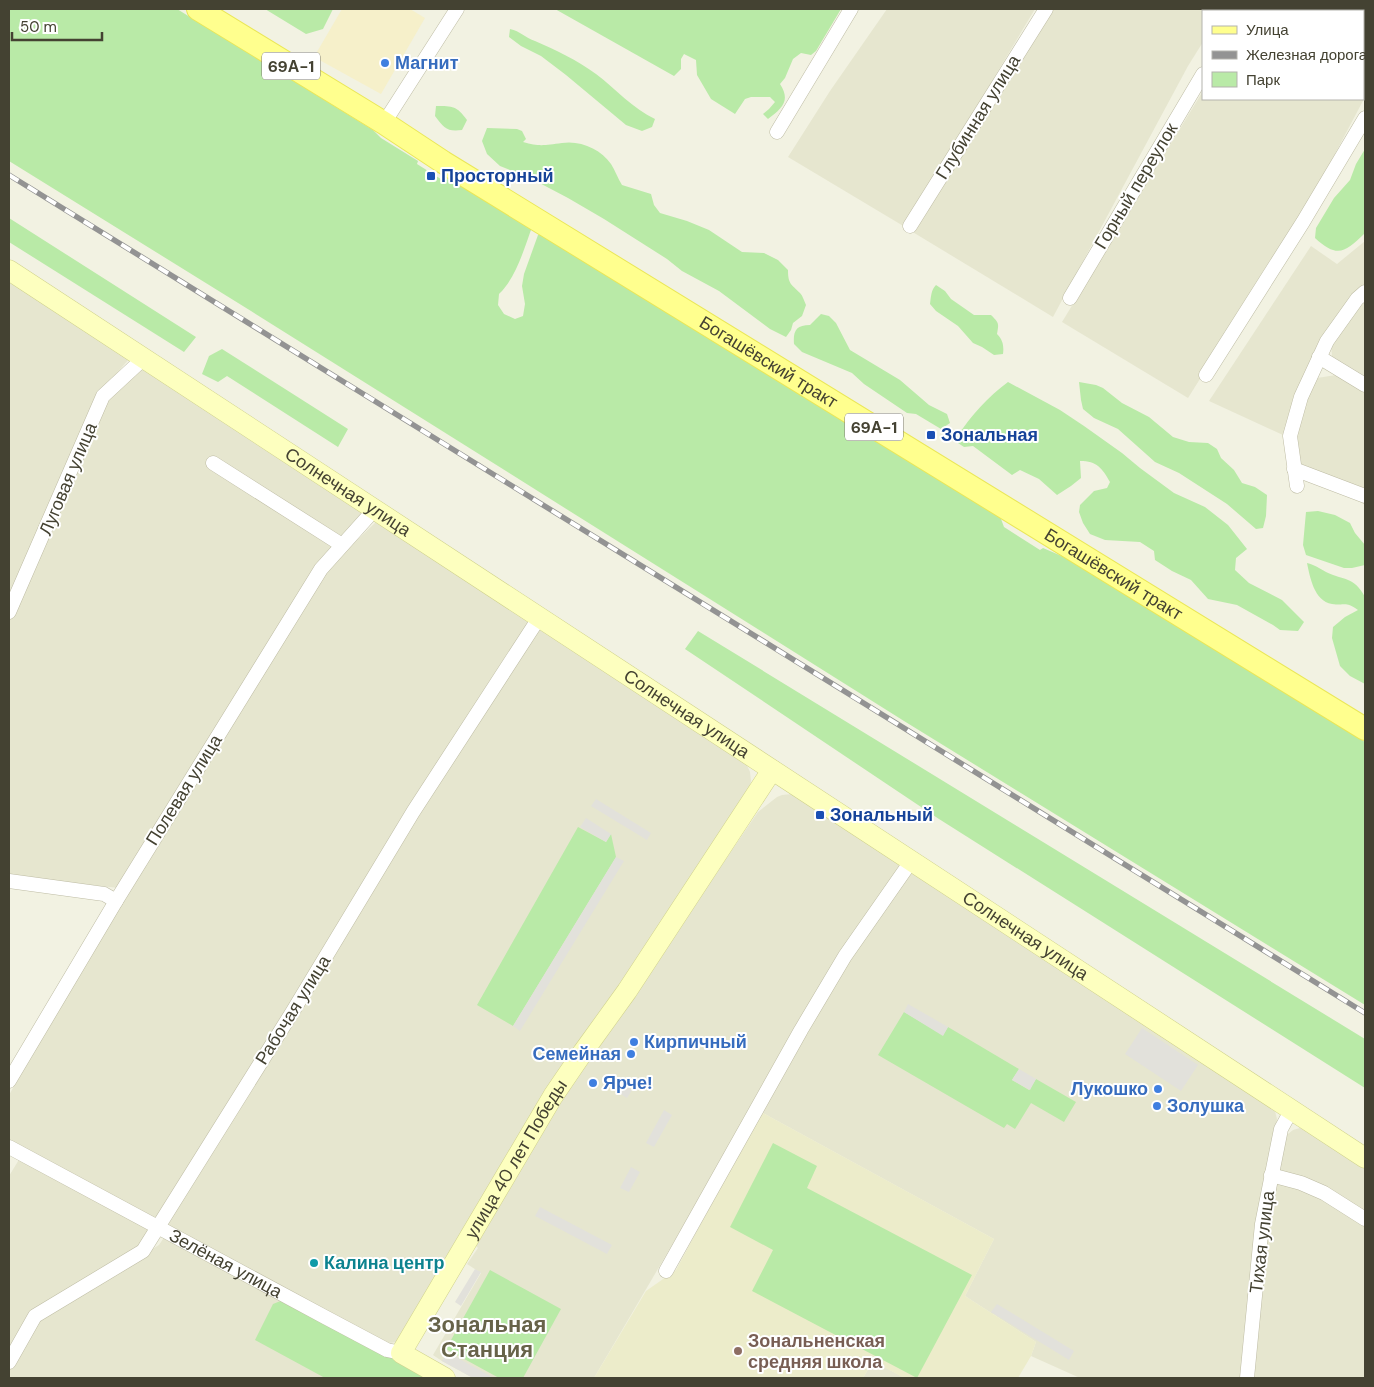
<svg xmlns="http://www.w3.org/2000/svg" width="1374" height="1387" font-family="'DM Sans',sans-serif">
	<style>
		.residential { fill: #e6e6cf }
		.commercial { fill: #f6f0ca }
		.education { fill: #ececca }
		.green { fill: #b9eaa7 }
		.parking { fill: #e2e1db }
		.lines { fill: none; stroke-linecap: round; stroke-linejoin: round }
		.street-casing { stroke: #bebca4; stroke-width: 15 }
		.secondary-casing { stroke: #d0d28c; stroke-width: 21 }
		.primary-casing { stroke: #eae758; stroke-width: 24 }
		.street { stroke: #fff; stroke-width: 14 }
		.secondary { stroke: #fdffbf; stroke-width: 20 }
		.primary { stroke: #ffff8e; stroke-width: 22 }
		.rail-casing { stroke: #939393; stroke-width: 5.5 }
		.rail { stroke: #fff; stroke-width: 4; stroke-dasharray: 11; stroke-linecap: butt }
		.shop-dot { fill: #3f7fe0; stroke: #fff; stroke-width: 2 }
		.transit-dot { fill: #1a4fb4; stroke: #fff; stroke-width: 2 }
		.culture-dot { fill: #0f9aa8; stroke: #fff; stroke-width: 2 }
		.education-dot { fill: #8d6e63; stroke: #fff; stroke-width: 2 }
		.labels { text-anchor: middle; stroke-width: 4; stroke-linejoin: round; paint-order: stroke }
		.shield { fill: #fff; stroke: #7c7b70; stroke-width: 1 }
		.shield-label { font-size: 16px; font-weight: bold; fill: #444232 }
		.shop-label { font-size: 18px; font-weight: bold; fill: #366cbe; stroke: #fff; text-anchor: start }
		.street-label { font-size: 18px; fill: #444232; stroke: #fff }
		.transit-label { font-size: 18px; font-weight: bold; fill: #164399; stroke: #fff; text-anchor: start }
		.culture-label { font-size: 18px; font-weight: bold; fill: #0d838f; stroke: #fff; text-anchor: start }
		.education-label { font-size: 18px; font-weight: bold; fill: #785e54; stroke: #fff; text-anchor: start }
		.district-label { font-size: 22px; font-weight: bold; fill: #676349; stroke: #fff }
	</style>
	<rect width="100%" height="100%" fill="#f2f2e2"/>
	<!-- residential -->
	<path class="residential" d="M887 9H1035L905 227 788 157 830 91Z
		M1054 9H1223L1222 11H1203V42L1188 66 1053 317 911 231Z
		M1303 9H1365V46L1363 45V11H1307Z
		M1363 77 1365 79V97L1300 220 1188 398 1062 322 1203 91V99H1363Z
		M1365 241V290L1335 320 1283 435 1209 401 1311 246 1337 264Z
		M9 282 130 358 100 392 9 595Z
		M1365 302V376L1332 356 1331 343 1342 326Z
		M143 364 364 511 119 888 9 876V618L106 400Z
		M1336 375 1365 393V505L1299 465 1297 428 1305 399 1317 378Z
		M378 520 531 619 157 1219 9 1141V1095L127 889 324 572Z
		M541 626 746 763 750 772 751 781 749 789 399 1342 387 1343 166 1224 417 816Z
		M792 794 903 863 751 1110 594 1378H473L442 1361 433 1355 481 1273 467 1264 478 1248 472 1242 576 1073 633 995 758 812 777 797 782 795Z
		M913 868 1275 1111 1277 1119 1242 1378H1080L1031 1356 1036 1342 965 1296 994 1239 761 1112 849 959Z
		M1300 1128 1307 1129 1365 1168V1378H1251L1268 1224 1284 1139 1288 1134 1293 1130Z
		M20 1158 149 1228 143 1247 33 1313 9 1355V1176Z
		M165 1236 429 1378H9V1370L38 1319 159 1245Z
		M873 1361 905 1378H863Z"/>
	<!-- commercial -->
	<path class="commercial" d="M342 9H410L425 18 381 94 314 57Z"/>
	<!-- education -->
	<path class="education" d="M761 1112 994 1239 965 1296 1036 1342 1031 1356 1018 1378H904L873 1361 863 1378H594L646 1291 676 1270Z"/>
	<!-- green -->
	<path class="green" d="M9 9H177L373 130 381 138 418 161 417 164 444 181 447 179 468 187 532 227C524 249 516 278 499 294L498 305 504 314 515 319 523 316 525 304 522 286 524 274 538 235 541 234 992 511 1001 519 1004 527 1040 550 1043 548 1071 560 1365 742V1005L904 721 251 311 9 161Z
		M265 9H333L323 29 306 34Z
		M555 9H841L816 51 811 55 801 53 793 59 785 78 780 84C791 101 782 108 768 119L763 114 769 109 775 102 770 97H751L745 99 735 114 711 99 697 75 696 60 684 54 681 59V69L674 76Z
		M510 29C520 31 526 38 535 41 556 50 577 60 596 74 616 89 633 109 655 119L652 127 642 131 626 125 566 75 541 56 521 46 509 37Z
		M436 106C453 106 457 106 467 120L462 130C447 132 444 128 435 116Z
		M487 128 517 129 522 131 526 139 523 142C540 147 545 145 562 143 580 140 601 149 611 164 615 170 618 179 622 185L651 194 654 205 660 213 687 221 709 230 742 252 764 253 778 260 788 270C788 284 791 284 800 293 803 296 804 301 806 305L802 316 793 323 791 330 786 337 770 329 719 291 682 271 667 259 604 219 568 198 530 178 500 166 487 154 482 141Z
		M1365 149V233C1345 252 1338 259 1315 238L1316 228 1334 198 1350 180 1356 164Z
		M9 218 196 337 184 352 9 242Z
		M936 285 945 291 951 299 974 315H991C999 323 999 323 997 334 1003 340 1004 346 1003 354L994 355 982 347 973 343 958 326 936 311 930 304C931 297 931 290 936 285Z
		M821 314 829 316 836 323 850 350 900 380 929 405 947 414 950 423 941 429 916 414 907 413 864 384 852 373 802 352 794 344C793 331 796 325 810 325Z
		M222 349 348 429 338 447 227 376 218 382 202 374 209 356Z
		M1008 382 1060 410 1084 426 1122 453 1140 468 1174 493 1205 507 1228 525 1247 549 1236 558 1235 570 1249 583 1282 600 1304 622 1298 631 1280 630 1273 625 1237 605 1208 599 1191 580 1172 571 1155 560 1154 551 1140 542 1105 540 1090 534 1083 523 1079 512 1080 505 1094 491 1107 488 1110 482C1102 468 1097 461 1080 461L1081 478 1071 486 1057 495 1039 479 1020 470 1012 475 973 446 964 447 958 443 957 437C971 415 988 397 1008 382Z
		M1079 382 1096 385 1103 388 1122 403 1149 417 1173 437 1189 442 1208 443 1217 449 1221 458 1234 470 1242 483 1255 487 1267 495 1266 516 1263 528 1256 529 1227 504 1179 473 1155 462 1118 429 1094 418 1083 409 1081 400Z
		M1318 511 1335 515 1350 523 1355 533 1365 545V565L1352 568H1344L1306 555 1303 545 1306 512Z
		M1307 563C1315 565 1319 568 1326 572 1344 581 1354 576 1365 597V684L1350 676 1340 666 1332 638 1333 627 1345 617 1358 610C1345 601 1346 606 1332 604 1314 601 1310 577 1307 563Z
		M698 631 1365 1039V1088L939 819 685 649Z
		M578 827 606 842 611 834 616 857 513 1026 477 1005Z
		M904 1012 943 1035 948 1027 1019 1069 1012 1080 1029 1090 1036 1079 1076 1102 1064 1122 1031 1103 1015 1129 1007 1124 1004 1128 878 1055Z
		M773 1143 817 1166 807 1188 972 1275 917 1378 752 1291 773 1250 730 1227Z
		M490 1270 561 1309 523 1378H499L446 1349Z
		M283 1300 429 1378H325L255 1340 273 1304Z"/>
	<!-- parking -->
	<path class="parking" d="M596 799 651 833 647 840 591 806Z
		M586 818 611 834 606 842 580 827Z
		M616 857 624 861 520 1031 513 1026Z
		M908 1004 948 1027 943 1036 904 1012Z
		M1142 1028 1198 1065 1181 1091 1125 1054Z
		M1019 1069 1036 1079 1030 1090 1012 1080Z
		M613 1078 632 1090 627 1098 608 1086Z
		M664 1110 672 1115 654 1147 646 1143Z
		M631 1167 640 1172 629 1192 620 1188Z
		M540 1207 612 1245 607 1254 535 1216Z
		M475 1269 481 1272 461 1306 455 1302Z
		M997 1304 1074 1351 1069 1360 991 1312Z
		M447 1352 494 1378H473L442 1361Z"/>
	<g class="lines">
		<!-- street casing -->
		<g class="street-casing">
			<g id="street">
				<path d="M1276 9 1280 11"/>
				<path d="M1240 11 1241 9"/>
				<path d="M1363 63 1365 65"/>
				<path d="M384 123 457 9"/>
				<path d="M777 132 851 9"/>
				<path d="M910 226 1046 9"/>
				<path d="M1070 298 1203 74"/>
				<path d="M1319 357 1365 385"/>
				<path d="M1206 375 1303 222 1365 118"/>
				<path d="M213 463 342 545"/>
				<path d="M1294 469 1365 496"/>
				<path d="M1297 486 1290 436 1301 397 1327 341 1357 299 1365 292"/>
				<path d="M9 612 103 396 144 358"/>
				<path d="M9 881 104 894 116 901"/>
				<path d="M9 1081 116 901 321 569 374 510"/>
				<path id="s1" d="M9 1147 323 1316 387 1350 401 1353"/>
				<path d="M1271 1175 1301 1183 1324 1193 1365 1219"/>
				<path d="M666 1271 801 1030 845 956 912 860"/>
				<path d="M9 1362 35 1316 143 1251 293 1011 413 812 539 618"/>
				<path d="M1247 1378 1262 1224 1281 1129 1292 1109"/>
			</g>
		</g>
		<!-- secondary casing -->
		<g class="secondary-casing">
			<g id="secondary">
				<path id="s2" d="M9 270 1365 1158"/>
				<path id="s3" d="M445 1378 401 1353 553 1096 583 1052 627 991 772 770"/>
			</g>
		</g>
		<!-- primary casing -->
		<g class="primary-casing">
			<g id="primary">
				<path id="s4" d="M198 9 384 123 443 162 1365 729"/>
			</g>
		</g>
		<!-- street -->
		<use href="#street" class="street"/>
		<!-- secondary -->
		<use href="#secondary" class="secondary"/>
		<!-- primary -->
		<use href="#primary" class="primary"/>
		<!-- rail casing -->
		<g class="rail-casing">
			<path id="rail" d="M9 175 1365 1013"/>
		</g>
		<!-- rail -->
		<use href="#rail" class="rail"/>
	</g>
	<!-- markers -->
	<g class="shop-dot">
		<circle cx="385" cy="63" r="5"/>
		<circle cx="634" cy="1042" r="5"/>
		<circle cx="631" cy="1054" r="5"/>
		<circle cx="593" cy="1083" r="5"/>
		<circle cx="1158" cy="1089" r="5"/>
		<circle cx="1157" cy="1106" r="5"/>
	</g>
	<g class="transit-dot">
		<rect x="426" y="171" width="10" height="10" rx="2.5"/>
		<rect x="926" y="430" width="10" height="10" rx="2.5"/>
		<rect x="815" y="810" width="10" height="10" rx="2.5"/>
	</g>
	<circle class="culture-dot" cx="314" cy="1263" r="5"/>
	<circle class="education-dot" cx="738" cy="1351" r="5"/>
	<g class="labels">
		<!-- shield labels -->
		<g class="shield">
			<rect x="262" y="52.5" width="58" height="27" rx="4"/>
			<rect x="845" y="413.5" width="58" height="27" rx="4"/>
		</g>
		<g class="shield-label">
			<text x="291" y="72">69А-1</text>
			<text x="874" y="433">69А-1</text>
		</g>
		<!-- shop labels -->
		<g class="shop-label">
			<text x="395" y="69">Магнит</text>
			<text x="644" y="1048">Кирпичный</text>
			<text x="621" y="1060" text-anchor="end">Семейная</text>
			<text x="603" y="1089">Ярче!</text>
			<text x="1148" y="1095" text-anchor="end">Лукошко</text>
			<text x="1167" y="1112">Золушка</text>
		</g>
		<!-- street labels -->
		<g class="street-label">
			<text transform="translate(978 117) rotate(-58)" y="6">Глубинная улица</text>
			<text transform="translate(1136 186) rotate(-59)" y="6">Горный переулок</text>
			<text dy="6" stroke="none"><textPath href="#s4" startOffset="671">Богашёвский тракт</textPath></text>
			<text transform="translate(68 479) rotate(-67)" y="6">Луговая улица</text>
			<text dy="6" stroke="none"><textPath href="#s2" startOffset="405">Солнечная улица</textPath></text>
			<text dy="6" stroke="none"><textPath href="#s4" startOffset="1076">Богашёвский тракт</textPath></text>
			<text dy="6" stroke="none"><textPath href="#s2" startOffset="810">Солнечная улица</textPath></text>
			<text transform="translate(184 790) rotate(-58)" y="6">Полевая улица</text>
			<text dy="6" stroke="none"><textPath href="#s2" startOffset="1215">Солнечная улица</textPath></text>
			<text transform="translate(293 1010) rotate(-58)" y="6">Рабочая улица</text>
			<text dy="6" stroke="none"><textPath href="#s3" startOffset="276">улица 40 лет Победы</textPath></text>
			<text transform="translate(1262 1242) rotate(-83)" y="6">Тихая улица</text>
			<text dy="6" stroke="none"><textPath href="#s1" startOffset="246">Зелёная улица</textPath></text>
		</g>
		<!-- transit labels -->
		<g class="transit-label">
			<text x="441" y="182">Просторный</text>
			<text x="941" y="441">Зональная</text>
			<text x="830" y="821">Зональный</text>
		</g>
		<!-- culture labels -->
		<g class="culture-label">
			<text x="324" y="1269">Калина центр</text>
		</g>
		<!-- education labels -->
		<g class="education-label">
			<text x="748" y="1347">Зональненская<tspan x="748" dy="21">средняя школа</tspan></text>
		</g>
		<!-- district labels -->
		<g class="district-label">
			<text x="487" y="1332">Зональная<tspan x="487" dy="25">Станция</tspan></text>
		</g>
	</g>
	<!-- border -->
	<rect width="1374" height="1387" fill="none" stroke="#444232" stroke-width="20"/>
	<!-- legend -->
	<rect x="1202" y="10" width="162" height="90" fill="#ffffff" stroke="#b4b3ad"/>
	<rect x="1212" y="26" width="25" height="8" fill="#ffff8e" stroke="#b4b3ad"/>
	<text x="1246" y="35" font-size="15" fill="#444232">Улица</text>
	<rect x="1212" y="51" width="25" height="8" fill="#939393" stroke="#b4b3ad"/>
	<text x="1246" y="60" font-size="15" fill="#444232">Железная дорога</text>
	<rect x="1212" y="72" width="25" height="15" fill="#b9eaa7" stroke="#b4b3ad"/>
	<text x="1246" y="85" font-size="15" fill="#444232">Парк</text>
	<!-- scale -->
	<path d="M12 32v8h90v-8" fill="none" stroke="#444232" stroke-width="2.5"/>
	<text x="20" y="32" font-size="15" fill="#444232" stroke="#ffffff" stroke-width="4" paint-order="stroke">50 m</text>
</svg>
